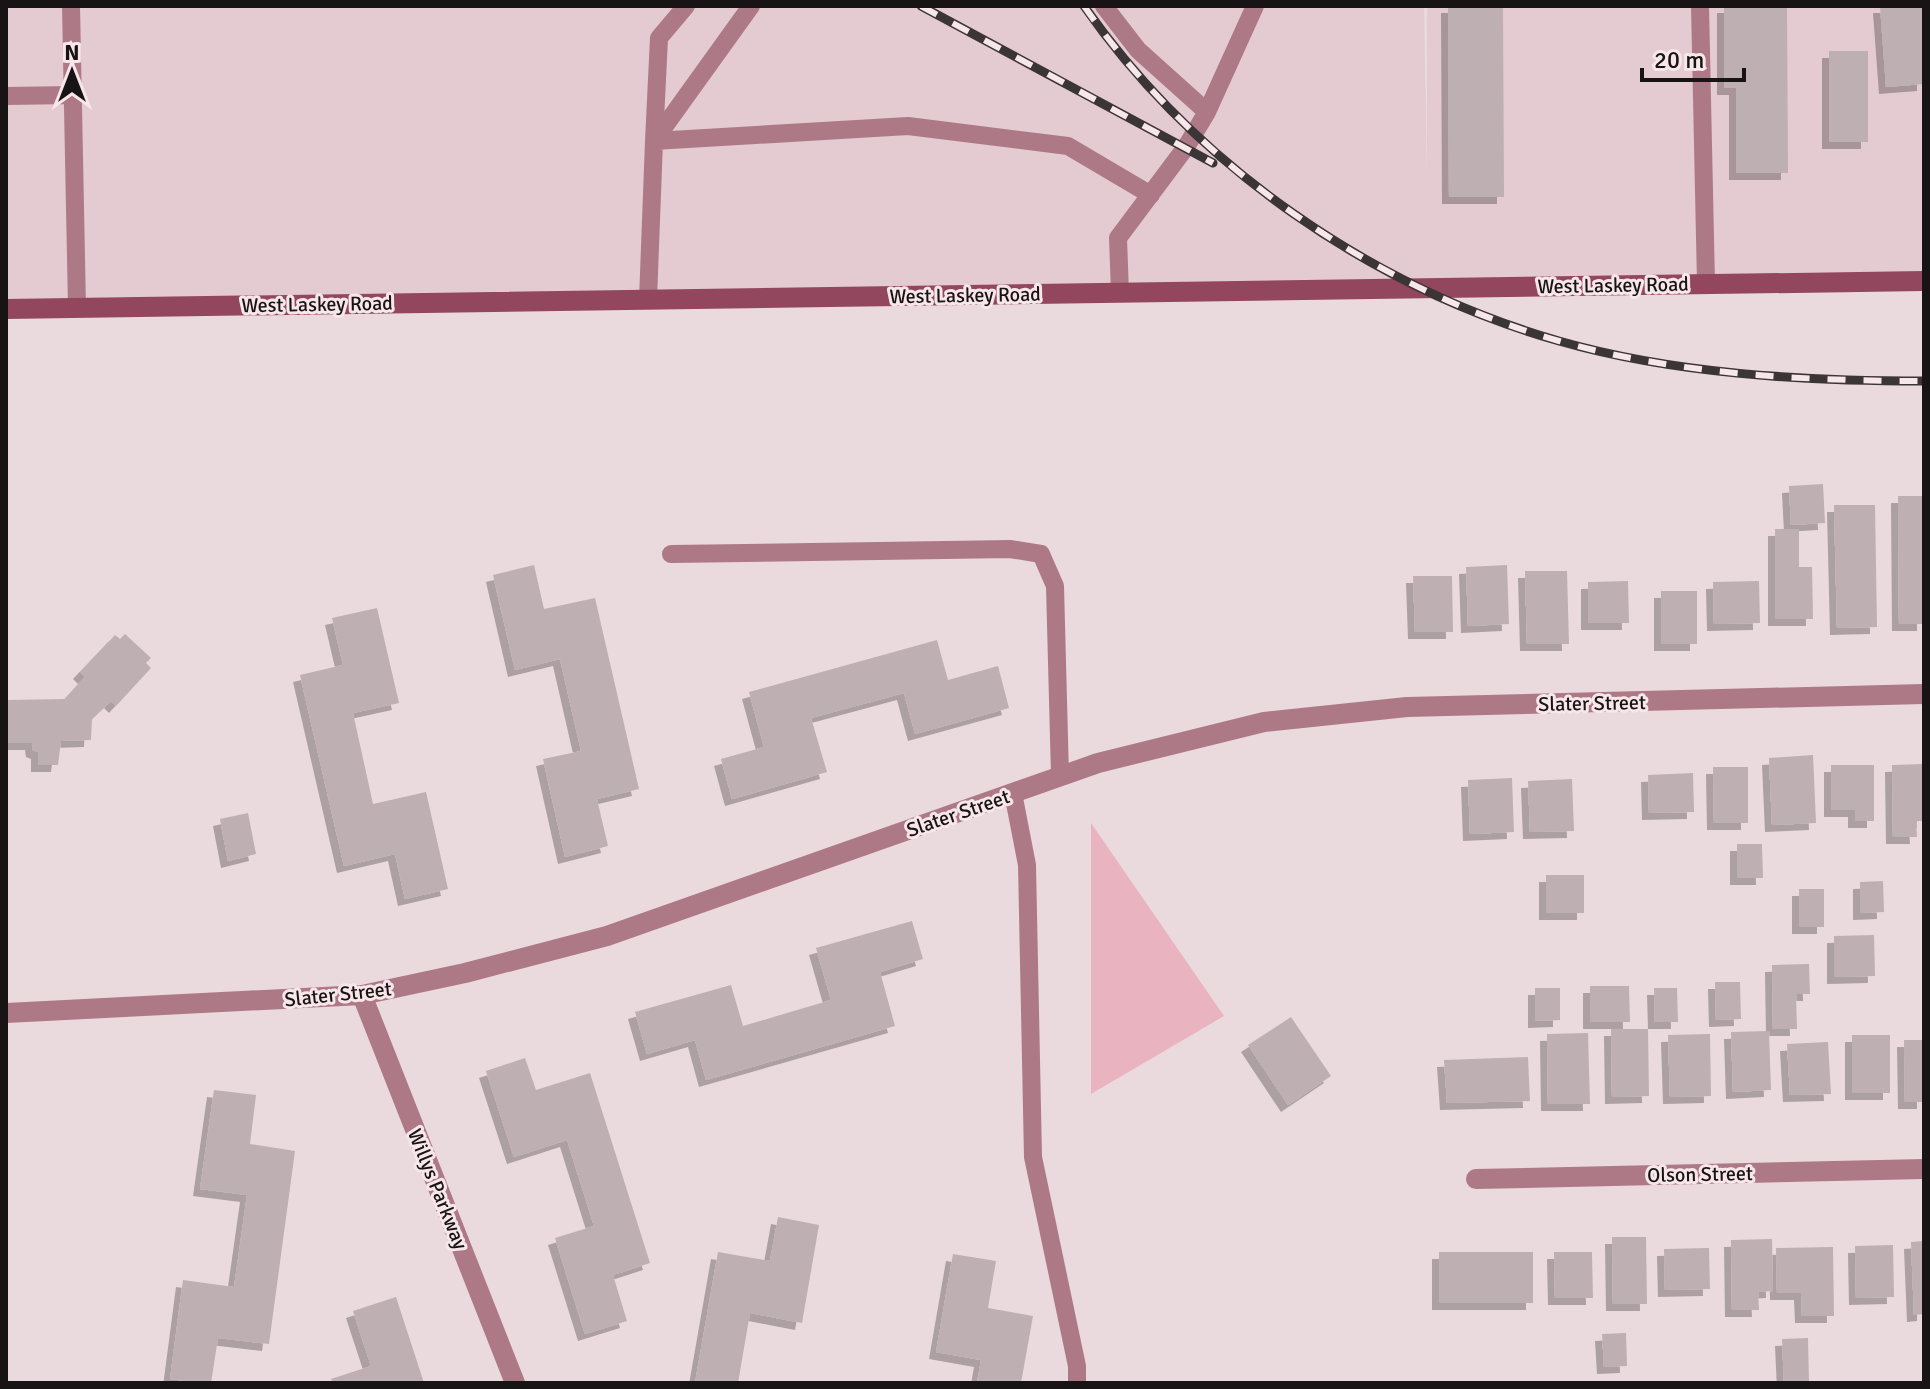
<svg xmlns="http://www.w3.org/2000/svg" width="1930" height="1389" font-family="Signika,sans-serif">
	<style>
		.built { fill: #e4cbd1 }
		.green { fill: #e9b4c0 }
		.building { fill: #beafb2; filter: url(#shadow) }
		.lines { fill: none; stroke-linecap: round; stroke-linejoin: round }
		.lane { stroke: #ae7987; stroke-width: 18 }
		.street { stroke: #ae7987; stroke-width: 20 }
		.secondary { stroke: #92475e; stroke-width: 20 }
		.rail-casing { stroke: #3c3537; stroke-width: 9 }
		.rail { stroke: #f7e7ea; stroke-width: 6; stroke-dasharray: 18; stroke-linecap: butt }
		.labels { text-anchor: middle; stroke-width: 6; stroke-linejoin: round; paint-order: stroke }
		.street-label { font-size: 20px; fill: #181314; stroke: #f7e7ea }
	</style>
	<defs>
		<filter id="shadow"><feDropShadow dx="-7" dy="7" stdDeviation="0" flood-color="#0004"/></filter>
	</defs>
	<rect width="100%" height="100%" fill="#eadadd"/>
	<!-- built -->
	<path class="built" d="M6 6H1424L1427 177V6H1924V287L6 309Z"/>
	<!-- green -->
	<path class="green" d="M1091 823 1224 1016 1091 1094Z"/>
	<!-- building -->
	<path class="building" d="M1448 6H1503L1504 197H1449Z
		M1724 6H1787L1788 173H1736V88H1724Z
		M1880 6H1924V84L1886 87Z
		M1829 51H1868V142H1829Z
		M1823 484 1825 523 1791 525 1789 486Z
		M1898 496H1924V624H1899Z
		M1834 505H1875L1877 627 1837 628Z
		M1775 529H1799V567H1812L1813 619H1775Z
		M534 565 544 609 595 598 639 789 597 799 608 846 565 857 543 759 581 751 560 659 515 670 493 575Z
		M1507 565 1509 624 1468 626 1466 567Z
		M1525 571H1567L1569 644H1527Z
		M1413 576H1452L1453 632H1415Z
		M1628 581 1629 623H1588V582Z
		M1759 581 1760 623 1714 624 1713 582Z
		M1661 591H1697V644H1661Z
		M377 608 399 703 353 713 373 804 426 792 448 889 405 899 395 854 344 866 300 675 343 665 332 618Z
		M125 634 151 658 146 663 151 668 116 706 111 701 92 719 91 740 61 741 58 765H38V752L33 750 32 743H6V700L65 699 85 677 80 672 115 635 120 639Z
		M937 640 948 680 998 666 1009 708 915 734 904 693 811 718 827 772 732 799 721 759 764 747 749 692Z
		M1813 755 1816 823 1772 825 1769 758Z
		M1924 764V821H1916L1917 837H1893L1892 765Z
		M1831 765H1874V821H1855V810H1831Z
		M1713 767H1748V823H1714Z
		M1693 773 1694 812 1649 813 1648 775Z
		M1512 778 1514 832 1470 834 1468 780Z
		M1572 779 1574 831 1530 832 1528 781Z
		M248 813 256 854 228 861 220 819Z
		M1737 844H1762L1763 878H1737Z
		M1546 875H1584V913H1546Z
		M1883 881 1884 912 1860 913V882Z
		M1799 889H1824V927H1799Z
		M912 921 923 959 880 972 895 1026 706 1080 695 1040 647 1054 635 1012 731 985 743 1026 831 1000 816 948Z
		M1874 935 1875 976 1834 977V936Z
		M1809 964 1810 994H1796L1797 1029H1773L1772 965Z
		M1715 982H1740L1741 1019 1716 1020Z
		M1590 986H1629L1630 1022H1590Z
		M1535 988H1560V1020L1535 1021Z
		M1654 988H1677L1678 1022H1655Z
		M1291 1017 1331 1076 1288 1105 1248 1045Z
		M1611 1029H1648L1649 1096 1612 1097Z
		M1769 1031 1771 1090 1733 1092 1731 1032Z
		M1588 1033 1590 1104H1548L1547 1034Z
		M1710 1034 1711 1096 1670 1097 1668 1035Z
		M1852 1035H1890V1093H1852Z
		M1904 1040H1924V1102H1905Z
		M1828 1042 1831 1094 1790 1095 1787 1044Z
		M1528 1057 1530 1101 1447 1103 1444 1060Z
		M525 1058 536 1090 590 1073 650 1263 613 1275 627 1321 585 1334 555 1238 594 1226 567 1140 514 1157 486 1071Z
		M214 1090 256 1095 250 1144 295 1151 269 1344 218 1338 211 1383H202L170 1379 183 1280 234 1287 247 1195 200 1189Z
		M778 1217 819 1225 802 1323 750 1313 738 1383H695L718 1252 770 1261Z
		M1612 1237H1646L1647 1304H1613Z
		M1772 1239 1773 1291 1758 1292 1759 1310H1732L1731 1240Z
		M1924 1241V1314L1914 1315 1911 1242Z
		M1893 1245 1894 1297 1856 1298 1855 1246Z
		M1833 1247 1834 1316H1802L1801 1293H1777L1776 1248Z
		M1709 1248 1710 1289 1665 1290 1664 1249Z
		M1439 1252H1533V1303H1439Z
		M1554 1252H1592L1593 1298H1555Z
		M953 1254 996 1261 988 1308 1033 1316 1021 1383H977L981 1360 936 1352Z
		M396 1297 424 1383H333L331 1379 371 1366 353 1311Z
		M1626 1333 1627 1366 1604 1367 1602 1334Z
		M1808 1338 1809 1383H1784L1782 1339Z"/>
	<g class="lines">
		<!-- lane -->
		<path class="lane" d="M71 6 77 308
			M686 6 659 38 654 141 908 126 1068 146 1151 195
			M1104 6 1138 50 1207 112 1186 147 1118 238 1120 293
			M1700 6 1706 283
			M6 96 73 95
			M1207 112 1255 6
			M648 300 654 141 751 6
			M671 554 1010 549 1041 554 1055 586 1060 776
			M1013 793 1027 865 1033 1157 1077 1366V1383"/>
		<!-- street -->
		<path class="street" d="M362 995 515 1383
			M6 1013 362 995 465 973 607 936 1098 763 1264 722 1407 707 1924 694
			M1476 1179 1924 1169"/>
		<!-- secondary -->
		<path class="secondary" d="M6 309 1924 281"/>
		<!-- rail casing -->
		<g class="rail-casing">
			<path id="rail" d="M921 6 1213 163
				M1084 6C1196 166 1371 287 1559 341 1674 374 1804 381 1924 381"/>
		</g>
		<!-- rail -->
		<use href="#rail" class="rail"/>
	</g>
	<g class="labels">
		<!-- street labels -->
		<g class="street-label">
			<text transform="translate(1613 285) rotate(-1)" y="7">West Laskey Road</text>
			<text transform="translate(965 295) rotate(-1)" y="7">West Laskey Road</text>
			<text transform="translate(317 304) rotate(-1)" y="7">West Laskey Road</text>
			<text transform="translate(1592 703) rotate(-1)" y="7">Slater Street</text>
			<text transform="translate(958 813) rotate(-19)" y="7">Slater Street</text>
			<text transform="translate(338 994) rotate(-6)" y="7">Slater Street</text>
			<text transform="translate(1700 1174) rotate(-1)" y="7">Olson Street</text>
			<text transform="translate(438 1189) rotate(68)" y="7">Willys Parkway</text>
		</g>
	</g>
	<!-- border -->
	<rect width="1930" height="1389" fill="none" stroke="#181314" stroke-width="16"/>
	<!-- north arrow -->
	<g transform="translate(72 72)" stroke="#f7e7ea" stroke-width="6" paint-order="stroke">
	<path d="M0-6L14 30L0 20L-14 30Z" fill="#181314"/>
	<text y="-12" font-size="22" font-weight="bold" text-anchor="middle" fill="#181314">N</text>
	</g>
	<!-- scale -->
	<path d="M1642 68v12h102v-12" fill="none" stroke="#181314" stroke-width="4"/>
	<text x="1654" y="68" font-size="24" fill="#181314" stroke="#f7e7ea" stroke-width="6" paint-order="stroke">20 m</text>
</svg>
